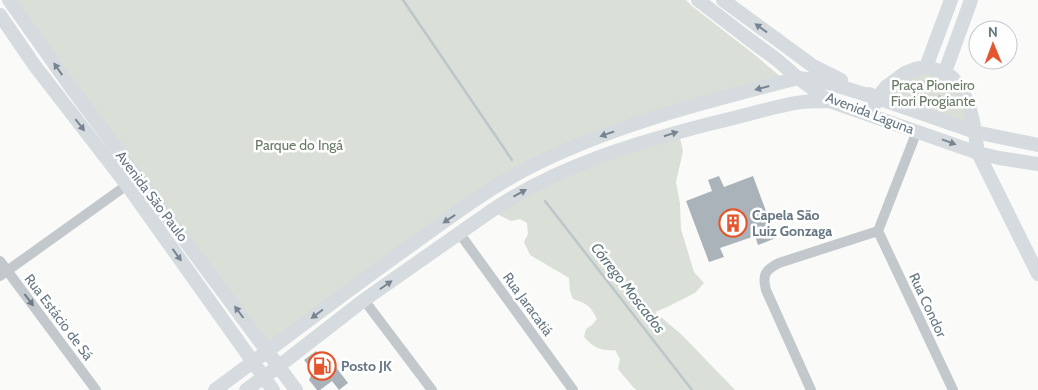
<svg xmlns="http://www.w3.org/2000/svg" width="1038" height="390" font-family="Cabin,sans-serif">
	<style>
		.green { fill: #dadfd7 }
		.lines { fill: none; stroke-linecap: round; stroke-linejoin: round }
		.stream { stroke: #bbc7cb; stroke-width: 2.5 }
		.building { fill: #aab3b9 }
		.path { stroke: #bbbfc2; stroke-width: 2; stroke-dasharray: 2.5 2.5; stroke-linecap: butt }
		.street { stroke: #c3c8cc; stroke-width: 10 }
		.secondary { stroke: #d6dbdf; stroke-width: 14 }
		.oneway { fill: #768591 }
		.oneway2 { fill: #6a7a87 }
		.labels { text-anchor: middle; stroke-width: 5; stroke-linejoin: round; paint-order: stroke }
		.park-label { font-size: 14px; fill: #687a64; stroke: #fff }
		.street-label { font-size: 14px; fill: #657683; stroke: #fff }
		.poi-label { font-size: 14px; font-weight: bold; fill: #657683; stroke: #fff; text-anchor: start }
		.water-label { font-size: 15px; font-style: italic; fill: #60757c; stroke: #fff }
	</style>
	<rect width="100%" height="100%" fill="#fafaf8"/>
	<!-- green -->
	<path class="green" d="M11 0H686L692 6 755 55 781 77 535 163 268 348Z
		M915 69 953 78 975 132 877 98Z
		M679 134 683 151 676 182 680 204 681 229 694 272 704 283 695 293 667 307 655 312 682 335 735 390H637L633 387 618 369 620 359 615 350C601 351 594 348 584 337L586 329 592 325 597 319C591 306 586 303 573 299L570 291 569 278 530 255 524 242 528 234 527 223 520 219 511 221 491 211 552 177Z"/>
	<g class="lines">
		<!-- stream -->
		<path class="stream" d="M403 0 512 160
			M545 201 692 390"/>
	</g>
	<!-- building -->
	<path class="building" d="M719 176 724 187 753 176 776 238 758 245 755 236 720 248 724 257 709 262 686 201 712 191 708 180Z
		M316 351 324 362 329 358 348 383 339 390 332 381 320 390H317L309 380 313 371 304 360Z"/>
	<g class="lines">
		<!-- path -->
		<path class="path" d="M901 91 929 80
			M936 107 943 85"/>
		<!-- street -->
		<path class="street" d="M878 231 953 390
			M878 231 917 131
			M460 234 573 390
			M0 261 96 390
			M0 276 127 185
			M364 300 432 390
			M811 390 766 290C762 275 765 270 779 263L878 231"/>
		<!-- secondary -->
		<path class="secondary" d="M9 0 70 86 296 390
			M698 0 750 40 776 59 798 78 829 101 978 153 999 158 1038 164
			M723 0 813 66 841 80
			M0 15 35 66 127 185 273 390
			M926 67 951 0
			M945 72 971 0
			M869 94 877 98 975 132 1038 145
			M875 104 877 98 886 87 905 73 915 69 926 67 945 72 953 78 962 90 969 105 973 121 978 153 1038 274
			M215 390C280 342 344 293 410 246 450 217 491 186 536 164 619 123 709 101 798 78L822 81 877 98
			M246 390 279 366 364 300 491 211C559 165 638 142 717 122 743 116 769 108 795 103 806 101 818 101 829 101"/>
	</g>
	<!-- one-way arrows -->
	<defs><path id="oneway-solid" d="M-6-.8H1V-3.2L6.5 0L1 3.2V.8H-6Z" transform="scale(1.25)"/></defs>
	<g class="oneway">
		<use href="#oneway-solid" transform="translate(761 28) rotate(-144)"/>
		<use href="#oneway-solid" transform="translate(58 69) rotate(-125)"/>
		<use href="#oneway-solid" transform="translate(762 88) rotate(165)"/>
		<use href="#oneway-solid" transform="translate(80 125) rotate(52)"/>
		<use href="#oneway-solid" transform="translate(607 134) rotate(161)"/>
		<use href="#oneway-solid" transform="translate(671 134) rotate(-17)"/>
		<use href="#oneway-solid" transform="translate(949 142) rotate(20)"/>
		<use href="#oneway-solid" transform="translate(520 193) rotate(-29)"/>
		<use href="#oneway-solid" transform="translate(449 219) rotate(146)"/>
		<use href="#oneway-solid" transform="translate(177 255) rotate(54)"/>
		<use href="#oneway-solid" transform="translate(386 285) rotate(-35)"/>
		<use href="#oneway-solid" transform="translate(239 312) rotate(-127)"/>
		<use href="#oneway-solid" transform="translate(317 314) rotate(143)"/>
	</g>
	<use class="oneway2" href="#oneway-solid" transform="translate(29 300) rotate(53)"/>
	<!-- icons -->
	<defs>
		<g id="building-ring" transform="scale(1.4375)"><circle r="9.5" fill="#fff" stroke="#e4572e" stroke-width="1.5"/><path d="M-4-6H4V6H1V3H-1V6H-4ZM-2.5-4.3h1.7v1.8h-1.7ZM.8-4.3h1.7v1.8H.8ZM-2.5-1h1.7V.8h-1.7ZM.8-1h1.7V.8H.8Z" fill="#e4572e"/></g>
		<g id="fuel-ring" transform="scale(1.4375)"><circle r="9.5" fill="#fff" stroke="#e4572e" stroke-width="1.5"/><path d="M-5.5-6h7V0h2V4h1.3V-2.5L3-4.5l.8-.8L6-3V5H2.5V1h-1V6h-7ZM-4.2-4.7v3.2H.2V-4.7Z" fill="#e4572e"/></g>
	</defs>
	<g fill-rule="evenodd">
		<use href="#building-ring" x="733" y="223"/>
		<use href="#fuel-ring" x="322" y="366"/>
	</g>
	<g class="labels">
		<!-- park labels -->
		<g class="park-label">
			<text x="933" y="90">Praça Pioneiro<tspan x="933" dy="16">Fiori Progiante</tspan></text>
			<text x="299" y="150">Parque do Ingá</text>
		</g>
		<!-- street labels -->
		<g class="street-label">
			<text transform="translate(870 113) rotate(21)" y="5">Avenida Laguna</text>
			<text transform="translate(152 196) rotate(53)" y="5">Avenida São Paulo</text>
			<text transform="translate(528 304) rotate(54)" y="5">Rua Jaracatiá</text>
			<text transform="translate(928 305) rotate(65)" y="5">Rua Condor</text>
			<text transform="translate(59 317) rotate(53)" y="5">Rua Estácio de Sá</text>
		</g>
		<!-- poi labels -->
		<g class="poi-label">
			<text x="752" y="220">Capela São<tspan x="752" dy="16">Luiz Gonzaga</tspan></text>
			<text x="341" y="371">Posto JK</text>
		</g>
		<!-- water labels -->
		<g class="water-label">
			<text transform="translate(628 288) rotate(52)" y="5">Córrego Moscados</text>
		</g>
	</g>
	<!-- north arrow -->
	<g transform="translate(993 45) rotate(359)"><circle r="24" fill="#ffffff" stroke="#c1c8cd"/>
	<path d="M0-4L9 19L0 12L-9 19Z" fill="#e4572e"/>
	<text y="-8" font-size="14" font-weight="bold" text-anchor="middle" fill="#657683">N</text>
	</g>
</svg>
